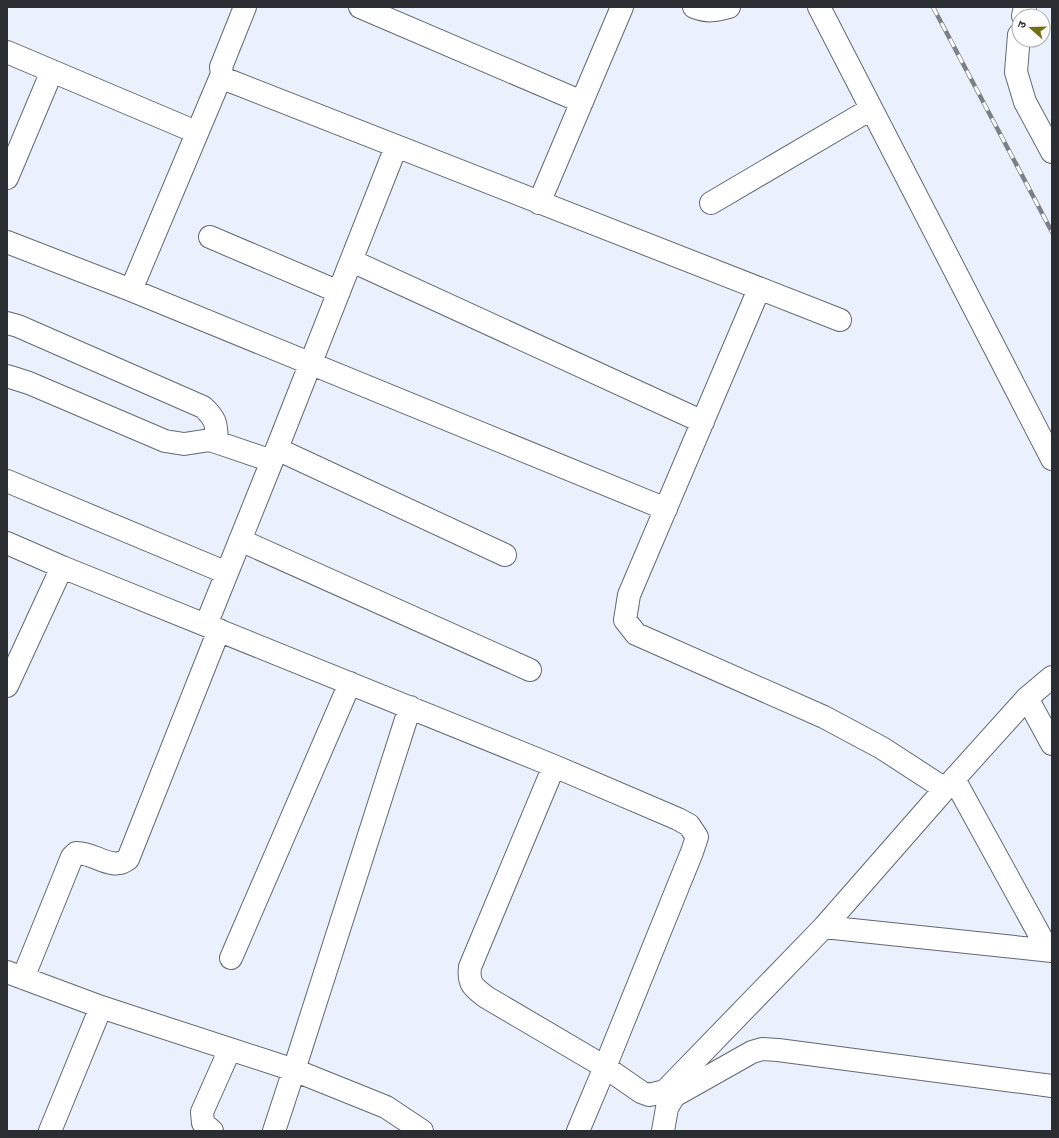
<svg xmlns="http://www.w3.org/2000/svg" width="1059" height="1138" font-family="'IBM Plex Sans','Noto Sans Devanagari',sans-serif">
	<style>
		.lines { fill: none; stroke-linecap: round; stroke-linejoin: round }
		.minor-casing { stroke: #616875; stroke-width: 24 }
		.minor { stroke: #fff; stroke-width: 22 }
		.rail-casing { stroke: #7b8087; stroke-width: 4.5 }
		.rail { stroke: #fff; stroke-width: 3; stroke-dasharray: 9; stroke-linecap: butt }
	</style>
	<rect width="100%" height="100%" fill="#eaf1fc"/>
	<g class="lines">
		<!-- minor casing -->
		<g class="minor-casing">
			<path id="minor" d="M245 7 221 67 222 74 225 79 840 320
				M360 7 582 102
				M694 7C707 12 715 11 729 7
				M819 7 1052 459
				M1023 16 1025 7
				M1019 35 1016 72 1025 102 1052 152
				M7 52 196 132
				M7 178 52 71
				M539 203 622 7
				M711 203 871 109
				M210 237 339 292
				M7 242 131 290 666 509
				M352 261 703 422
				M759 289 629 595 625 620 636 634 824 717 882 748 945 789
				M131 290 222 74
				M7 323 18 326 203 407C217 420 216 424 217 442
				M7 376 29 383 165 441 184 444 210 440 272 461
				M277 449 505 555
				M7 481 227 573
				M240 540 530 670
				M7 543 62 567 554 766 678 819 689 825 697 837 692 852 605 1067 578 1131
				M206 625 272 461 396 147
				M7 686 62 567
				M1027 698 1052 744
				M410 707 294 1070 386 1107 422 1131
				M554 766 470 967C468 984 473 987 486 997L605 1067 641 1092 649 1095 665 1091 824 927 945 789 1027 698 1052 677
				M954 779 1048 950
				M824 927 1052 951
				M231 958 350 683
				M7 972 101 1007 294 1070 274 1131
				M23 978 72 857 76 853C94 852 112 872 128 859L219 630
				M50 1131 101 1007
				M212 1131 203 1123 202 1112 230 1049
				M663 1131 667 1108 674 1096 752 1052 762 1049 778 1050 1052 1086"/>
		</g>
		<!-- minor -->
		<use href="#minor" class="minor"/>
		<!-- rail casing -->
		<g class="rail-casing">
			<path id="rail" d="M933 7 1052 232"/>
		</g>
		<!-- rail -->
		<use href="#rail" class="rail"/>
	</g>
	<!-- border -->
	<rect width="1059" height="1138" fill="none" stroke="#2a2d32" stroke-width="16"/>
	<!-- north arrow -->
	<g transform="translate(1031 28) rotate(290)"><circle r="19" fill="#ffffff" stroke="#aaabad"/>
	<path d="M0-3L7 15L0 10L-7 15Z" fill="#746f10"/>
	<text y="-6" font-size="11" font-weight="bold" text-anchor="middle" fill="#2a2d32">उ</text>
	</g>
</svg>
